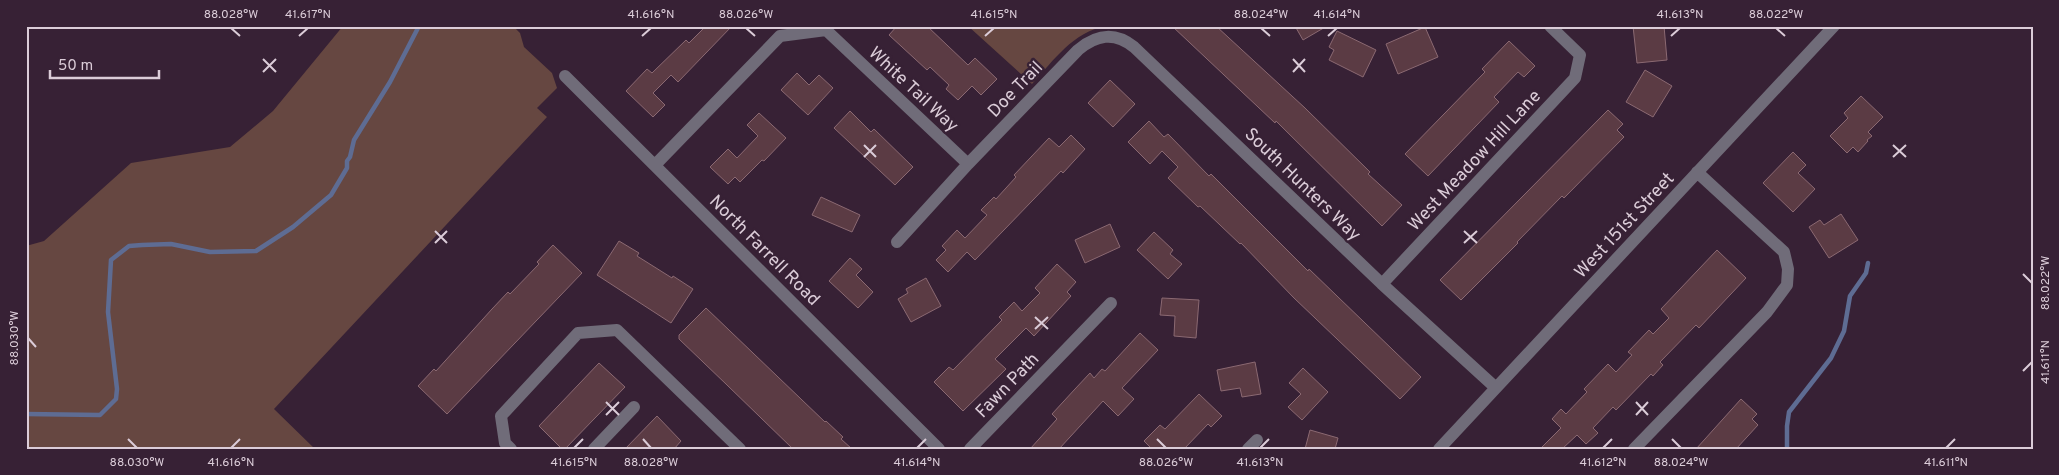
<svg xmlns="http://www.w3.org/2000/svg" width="2059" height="475" font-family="Overpass,sans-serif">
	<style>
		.green { fill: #664741 }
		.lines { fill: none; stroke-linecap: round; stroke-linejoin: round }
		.stream { stroke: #5e6c93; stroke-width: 4.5 }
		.building { fill: #5b3b44; stroke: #8b6972 }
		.minor { stroke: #706c79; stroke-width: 12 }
		.ticks { fill: none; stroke: #dbccd8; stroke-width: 2 }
		.labels { text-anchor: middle; stroke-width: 5; stroke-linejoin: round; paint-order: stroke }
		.street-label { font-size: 18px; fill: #dbccd8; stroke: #372135 }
		.neatline { fill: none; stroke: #dbccd8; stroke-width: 2 }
		.ticks-label { font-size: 12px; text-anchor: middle; fill: #dbccd8 }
	</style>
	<rect width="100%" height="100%" fill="#372135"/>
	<!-- green -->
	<path class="green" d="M343 26H513L520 33 524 47 552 73 557 88 537 108 547 117 274 409 315 449H26V246L44 241 131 163 230 147 273 111Z
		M968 26H1106C1073 32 1054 60 1032 84Z"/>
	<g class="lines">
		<!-- stream -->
		<path class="stream" d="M26 414 100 415 116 399 117 389 108 312 111 260 129 246 142 245 171 244 210 252 256 251 293 227 331 195 347 168V161L350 157 354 140 390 82 419 26
			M1787 449V426L1789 412 1831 358 1844 331 1850 296 1866 273 1868 263"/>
	</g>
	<!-- building -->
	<path class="building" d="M706 26H732L678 82 671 75 653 93 665 105 653 117 626 91 647 69 652 73 686 40 689 43Z
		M897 26H927L968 65 975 58 997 79 981 95 972 86 958 100 946 89 949 85 930 67 927 70 889 35Z
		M1172 26H1216L1305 108 1370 172 1368 174 1402 205 1382 226 1276 121 1275 123Z
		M1295 26H1327L1303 40Z
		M1633 26H1664L1667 60 1637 63Z
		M1425 27 1438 57 1398 74 1386 44Z
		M1337 31 1376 50 1363 77 1329 60 1334 50 1329 47Z
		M1509 41 1535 66 1524 77 1518 72 1494 97 1499 102 1428 176 1405 154 1485 72 1482 69Z
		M1645 70 1672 86 1653 117 1626 102Z
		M797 73 809 85 819 75 833 88 808 115 781 90Z
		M1110 80 1135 104 1113 127 1088 103Z
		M1861 96 1883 117 1868 132 1872 136 1867 140 1868 141 1858 152 1853 147 1847 153 1830 136 1848 118 1844 113Z
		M1608 110 1623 124 1617 130 1624 137 1564 198 1562 196 1517 242 1518 243 1461 300 1440 280Z
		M850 111 871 132 874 129 913 167 895 185 834 128Z
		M759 113 786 138 764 161 762 160 740 182 735 177 728 184 710 167 728 149 737 158 758 136 747 125Z
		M1149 121 1164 137 1168 134 1209 176 1211 174 1308 271 1309 269 1421 377 1400 399 1294 298 1241 243 1240 244 1200 206 1198 207 1168 178 1178 167 1162 151 1150 164 1128 142Z
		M1071 135 1085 149 1063 173 1061 171 975 260 967 252 948 272 936 260 946 250 942 246 957 230 965 238 987 215 981 210 994 197 996 199 1016 177 1014 175 1049 138 1059 147Z
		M1793 152 1806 165 1798 173 1815 189 1793 212 1763 183Z
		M821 197 860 215 852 232 812 215Z
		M1841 214 1858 240 1829 258 1809 227 1820 220 1824 225Z
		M1110 224 1120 247 1085 263 1075 240Z
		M1154 232 1173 250 1170 254 1182 264 1168 279 1137 250Z
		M619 241 639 253 637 256 672 278 673 276 693 289 671 323 597 275Z
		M553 245 582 273 447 414 418 386 434 369 436 371 492 309 508 292 510 294 539 264 537 262Z
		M1717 250 1746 278 1699 328 1696 325 1660 362 1663 365 1653 376 1651 374 1616 410 1613 407 1593 428 1598 433 1586 444 1577 435 1562 449H1540L1561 428 1552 419 1561 409 1566 414 1587 392 1584 389 1608 364 1616 372 1632 355 1628 352 1649 330 1653 334 1669 318 1661 309Z
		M850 258 862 269 856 275 873 292 858 308 829 281Z
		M1057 264 1076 282 1067 292 1071 296 1034 336 1026 328 995 359 1006 369 963 411 934 382 949 367 953 370 1002 320 999 317 1014 302 1022 311 1040 293 1035 288Z
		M926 278 941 306 911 322 898 299 908 293 906 289Z
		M1162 298 1199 300 1196 338 1174 336 1175 316 1160 315Z
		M706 308 825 422 826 421 843 437 841 439 852 449H793L727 385 679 339V335Z
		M1140 333 1158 350 1122 388 1134 399 1118 416 1103 401 1059 449H1030L1057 419 1052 414 1075 389 1090 373 1094 378 1102 369 1105 371Z
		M1255 362 1261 394 1242 397 1240 388 1221 391 1217 370Z
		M599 363 625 387 565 449H562L539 426Z
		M1303 368 1328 392 1302 420 1288 407 1301 394 1289 383Z
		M1199 394 1222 416 1211 427 1208 424 1184 449H1152L1144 441 1160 425 1165 429Z
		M1741 399 1757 414 1752 419 1758 425 1736 449H1696Z
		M657 416 681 441 674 449H625Z
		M1310 430 1338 438 1335 449H1305Z"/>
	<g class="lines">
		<!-- minor -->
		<path class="minor" d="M565 76 939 449
			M655 165 780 36 826 30 968 164
			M897 242 968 164 1078 50C1096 35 1114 31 1134 47L1382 284 1496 388
			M1382 284 1575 78 1580 55 1550 26
			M511 449 505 443 501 416 578 333 617 330 740 449
			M594 449 634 407
			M970 449 1111 303
			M1248 449 1257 440
			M1439 449 1834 26
			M1634 449 1767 312 1787 285 1788 269 1784 252 1697 172"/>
	</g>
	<!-- ticks -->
	<path class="ticks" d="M231 28 240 36M746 28 755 36M1261 28 1270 36M1776 28 1785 36M299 36 308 28M642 36 651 28M985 36 994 28M1328 36 1337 28M1671 36 1680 28M263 59 276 72M1293 59 1305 72M263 72 276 59M1293 72 1305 59M864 145 876 157M1893 145 1906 157M864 157 876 145M1893 157 1906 145M435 231 447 243M1464 231 1477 243M435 243 447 231M1464 243 1477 231M2023 274 2032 283M1035 317 1048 329M1035 329 1048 317M28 338 36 347M2023 371 2032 362M606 402 619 415M1636 402 1648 415M606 415 619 402M1636 415 1648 402M128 439 137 448M643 439 651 448M1157 439 1166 448M1672 439 1681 448M231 448 240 439M574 448 583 439M917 448 926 439M1260 448 1269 439M1603 448 1612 439M1946 448 1955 439"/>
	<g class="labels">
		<!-- street labels -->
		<g class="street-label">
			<text transform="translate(914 89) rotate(43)" y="6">White Tail Way</text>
			<text transform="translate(1015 89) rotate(-46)" y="6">Doe Trail</text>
			<text transform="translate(1474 160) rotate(-47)" y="6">West Meadow Hill Lane</text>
			<text transform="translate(1303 184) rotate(44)" y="6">South Hunters Way</text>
			<text transform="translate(1624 225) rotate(-47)" y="6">West 151st Street</text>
			<text transform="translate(765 250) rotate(45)" y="6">North Farrell Road</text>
			<text transform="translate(1007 385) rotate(-46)" y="6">Fawn Path</text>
		</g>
	</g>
	<!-- border -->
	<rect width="2059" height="475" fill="none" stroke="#372135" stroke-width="55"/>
	<!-- scale -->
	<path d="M50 70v8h109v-8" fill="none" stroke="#dbccd8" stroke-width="2.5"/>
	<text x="58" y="70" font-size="15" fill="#dbccd8" stroke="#372135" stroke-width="4" paint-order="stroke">50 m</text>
	<rect x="28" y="28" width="2004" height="420" class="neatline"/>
	<g class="ticks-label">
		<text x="231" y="18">88.028°W</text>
		<text x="308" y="18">41.617°N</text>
		<text x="651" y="18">41.616°N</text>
		<text x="746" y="18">88.026°W</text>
		<text x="994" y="18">41.615°N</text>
		<text x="1261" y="18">88.024°W</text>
		<text x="1337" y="18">41.614°N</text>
		<text x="1680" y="18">41.613°N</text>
		<text x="1776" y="18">88.022°W</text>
		<text transform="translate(2045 283) rotate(-90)" y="4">88.022°W</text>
		<text transform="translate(14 338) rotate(-90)" y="4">88.030°W</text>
		<text transform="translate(2045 362) rotate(-90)" y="4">41.611°N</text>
		<text x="137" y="466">88.030°W</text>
		<text x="231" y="466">41.616°N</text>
		<text x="574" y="466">41.615°N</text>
		<text x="651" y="466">88.028°W</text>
		<text x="917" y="466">41.614°N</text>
		<text x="1166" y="466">88.026°W</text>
		<text x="1260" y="466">41.613°N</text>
		<text x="1603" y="466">41.612°N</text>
		<text x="1681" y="466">88.024°W</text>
		<text x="1946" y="466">41.611°N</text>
	</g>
</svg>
